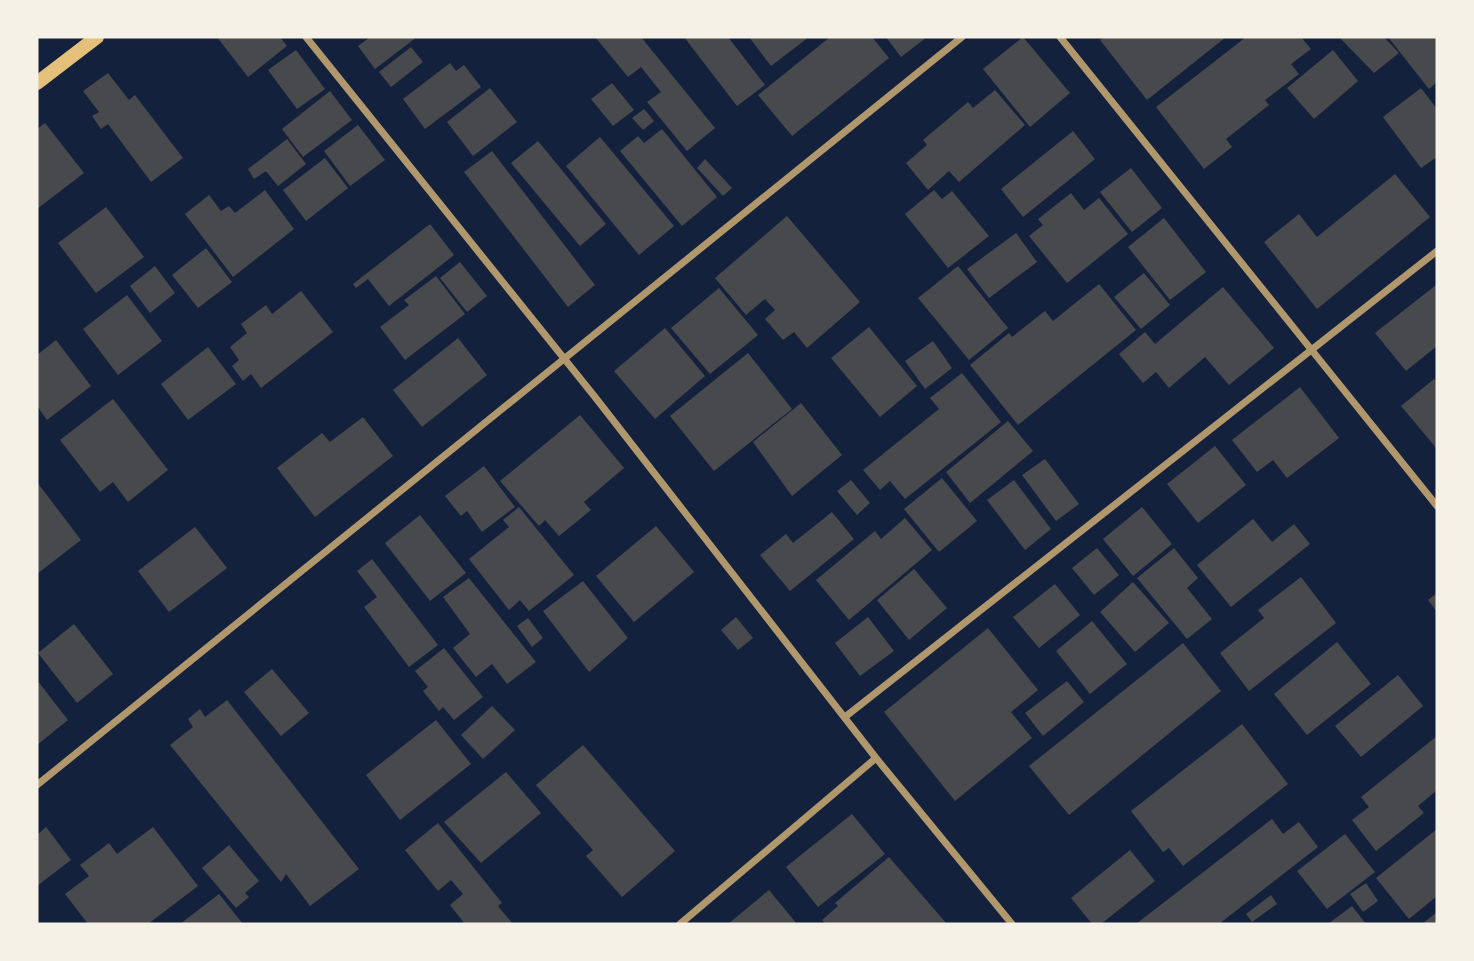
<svg xmlns="http://www.w3.org/2000/svg" width="1474" height="961" font-family="'Alegreya Sans',sans-serif">
	<style>
		.building { fill: #48494c }
		.lines { fill: none; stroke-linecap: round; stroke-linejoin: round }
		.minor { stroke: #b1986c; stroke-width: 7 }
		.secondary { stroke: #e5c07b; stroke-width: 14 }
	</style>
	<rect width="100%" height="100%" fill="#14213d"/>
	<!-- building -->
	<path class="building" d="M217 37H280L287 46 248 77Z
		M370 37H417L375 69 358 46Z
		M641 37 715 128 687 151 647 102 661 92 641 67 628 77 596 38Z
		M684 37H728L765 85 737 106Z
		M749 37H809L771 66Z
		M830 37H872L889 58 792 136 758 95Z
		M886 37H927L901 57Z
		M1023 37 1070 93 1030 127 983 69Z
		M1104 37H1226L1147 100 1100 40Z
		M1246 37H1301L1311 49 1291 64 1299 74 1265 100 1269 105 1226 139 1232 147 1204 169 1156 107Z
		M1339 37H1384L1399 53 1374 73Z
		M1388 37H1437V82L1429 89Z
		M411 47 423 62 391 87 379 72Z
		M296 50 325 89 297 109 268 70Z
		M1333 50 1358 81 1314 119 1287 88Z
		M450 63 456 71 464 65 481 87 425 129 403 99Z
		M108 73 129 100 135 95 183 158 151 182 108 124 101 129 92 116 99 112 83 91Z
		M612 83 634 110 613 126 591 99Z
		M490 88 517 122 473 156 447 122Z
		M1421 88 1437 109V157L1421 168 1383 117Z
		M995 90 1025 125 959 182 949 171 928 190 906 163 927 145 923 140 968 102 973 108Z
		M330 91 352 120 303 157 282 129Z
		M644 109 654 121 643 130 632 118Z
		M45 123 84 173 37 209V129Z
		M358 125 385 160 350 186 324 151Z
		M662 129 717 197 682 226 620 151 638 136 644 143Z
		M1073 131 1095 159 1023 217 1001 189Z
		M600 137 674 226 639 255 566 166Z
		M287 139 306 164 278 186 266 171 254 179 248 169Z
		M538 141 606 224 580 246 511 163Z
		M492 151 595 285 568 307 464 172Z
		M325 158 348 188 306 221 283 190Z
		M705 159 732 188 723 196 697 168Z
		M1131 168 1162 208 1132 232 1100 192Z
		M1395 174 1430 217 1317 309 1264 242 1299 214 1317 237Z
		M265 190 294 229 233 277 185 214 209 195 221 211 229 206 235 213Z
		M934 190 942 199 952 191 989 236 948 268 905 214Z
		M1071 193 1084 210 1099 198 1128 234 1067 283 1029 236 1043 225 1038 219Z
		M106 207 144 257 96 293 58 243Z
		M787 216 860 302 807 348 794 332 783 340 765 319 775 310 765 299 746 315 715 278Z
		M1164 218 1206 272 1170 300 1128 247Z
		M430 224 454 255 389 306 368 279 356 288 353 284Z
		M1016 233 1037 262 989 298 967 269Z
		M206 248 232 282 198 308 172 275Z
		M460 262 487 296 467 312 440 278Z
		M155 266 175 293 150 313 130 286Z
		M958 266 1008 328 969 360 918 298Z
		M1144 273 1170 305 1141 329 1114 297Z
		M436 276 465 314 405 360 380 327 409 305 404 300Z
		M1099 284 1136 330 1018 425 970 365 1009 333 1012 337 1045 311 1053 321Z
		M1436 285 1437 346 1406 371 1375 333Z
		M1223 287 1274 348 1229 385 1205 357 1169 388 1156 372 1143 383 1119 354 1145 332 1155 344Z
		M719 288 758 335 710 374 671 328Z
		M301 291 333 332 261 388 251 374 243 381 232 366 239 360 230 347 247 333 241 324 266 305 272 314Z
		M127 295 162 341 118 375 83 329Z
		M869 327 917 386 880 417 831 358Z
		M665 328 705 376 655 419 614 371Z
		M458 338 487 375 422 427 393 390Z
		M56 340 91 386 47 420 37 406V355Z
		M933 341 952 368 925 389 905 361Z
		M208 347 236 384 188 420 161 384Z
		M748 353 792 409 714 471 670 416Z
		M962 373 1001 422 905 499 890 481 880 490 863 470 939 409 930 398Z
		M1434 379 1437 382V449L1401 406Z
		M1300 387 1339 438 1287 478 1273 460 1257 472 1232 440Z
		M113 399 168 470 128 502 113 482 100 492 60 440Z
		M801 403 842 455 792 496 753 442Z
		M580 415 624 468 584 502 591 510 559 536 545 520 539 526 500 481Z
		M363 417 393 456 315 517 277 468 322 433 330 442Z
		M1008 421 1033 451 970 503 946 472Z
		M1215 446 1246 485 1198 523 1167 484Z
		M1045 459 1079 504 1056 521 1022 475Z
		M484 466 515 507 482 532 467 511 461 516 445 496Z
		M942 478 977 521 939 552 904 509Z
		M851 480 870 503 857 515 837 491Z
		M1014 480 1051 529 1025 550 987 500Z
		M37 482 81 540 37 574Z
		M519 507 574 575 529 611 520 600 509 610 469 559 509 527 503 520Z
		M1142 507 1172 544 1133 576 1103 539Z
		M832 512 854 539 790 591 760 555 786 534 793 543Z
		M420 515 466 573 430 601 385 543Z
		M905 518 932 550 849 620 816 580 875 531 881 539Z
		M1253 519 1272 542 1294 524 1310 544 1231 607 1197 565Z
		M656 526 694 572 634 622 596 576Z
		M195 527 227 568 169 612 138 571Z
		M1097 548 1119 575 1094 595 1072 568Z
		M1174 548 1198 578 1187 588 1212 619 1187 639 1137 578Z
		M372 559 438 645 409 667 364 607 377 597 357 571Z
		M914 569 947 608 909 640 877 600Z
		M1301 577 1336 623 1249 691 1220 653 1264 618 1258 610Z
		M469 578 536 662 507 684 492 664 476 677 453 648 470 634 443 597Z
		M583 581 628 638 589 672 543 611Z
		M1133 582 1169 623 1135 652 1100 612Z
		M1055 584 1080 615 1039 648 1013 617Z
		M1437 593V612L1428 600Z
		M736 617 753 638 738 650 721 630Z
		M868 617 894 651 860 676 835 643Z
		M528 618 543 638 532 647 517 626Z
		M1092 621 1127 664 1090 694 1056 651Z
		M74 624 113 674 77 703 38 653Z
		M988 628 1038 690 1011 712 1032 738 955 801 884 712Z
		M1337 642 1371 684 1307 735 1274 694Z
		M1183 643 1221 691 1069 815 1029 766Z
		M444 648 483 697 454 720 443 707 439 711 423 691 428 687 415 671Z
		M272 669 309 713 281 736 244 692Z
		M1398 675 1423 706 1361 757 1335 726Z
		M37 680 68 720 37 745Z
		M1067 681 1084 702 1043 736 1025 713Z
		M227 700 359 869 310 906 286 874 281 882 170 745 193 727 188 719 200 709 205 717Z
		M492 706 515 730 483 759 461 735Z
		M436 720 471 764 400 820 366 775Z
		M1242 724 1288 784 1183 866 1169 848 1163 852 1131 811Z
		M1437 736V790L1418 806 1424 813 1376 851 1352 820 1369 807 1361 797Z
		M583 745 675 851 622 897 586 856 593 850 536 785Z
		M506 772 541 813 481 863 444 822Z
		M852 814 885 854 818 907 786 867Z
		M1272 819 1283 834 1299 822 1318 847 1219 924H1136Z
		M438 823 502 903 498 906 513 924H465L450 905 463 894 451 880 438 891 405 850Z
		M46 827 71 860 37 886V835Z
		M153 827 198 886 148 924H88L65 894 89 876 80 865 109 843 117 854Z
		M1437 829V896L1409 919 1376 878Z
		M1345 834 1375 872 1327 909 1297 871Z
		M229 845 259 881 245 893 249 897 236 908 202 868Z
		M1130 850 1155 881 1101 924H1092L1071 898Z
		M889 857 947 924H826L822 920 838 906 835 903Z
		M1366 883 1378 901 1363 912 1350 894Z
		M769 890 797 924H728Z
		M219 894 243 924H180Z
		M1271 895 1277 904 1252 922 1246 914Z
		M1352 906 1366 924H1328Z
		M1437 912V924H1422Z"/>
	<g class="lines">
		<!-- minor -->
		<path class="minor" d="M306 37 595 397 876 758 1012 924
			M1060 37 1437 506
			M845 717 1437 251
			M37 785 962 37
			M680 924 876 758"/>
		<!-- secondary -->
		<path class="secondary" d="M37 83 97 37"/>
	</g>
	<!-- border -->
	<rect width="1474" height="961" fill="none" stroke="#f6f1e7" stroke-width="77"/>
</svg>
